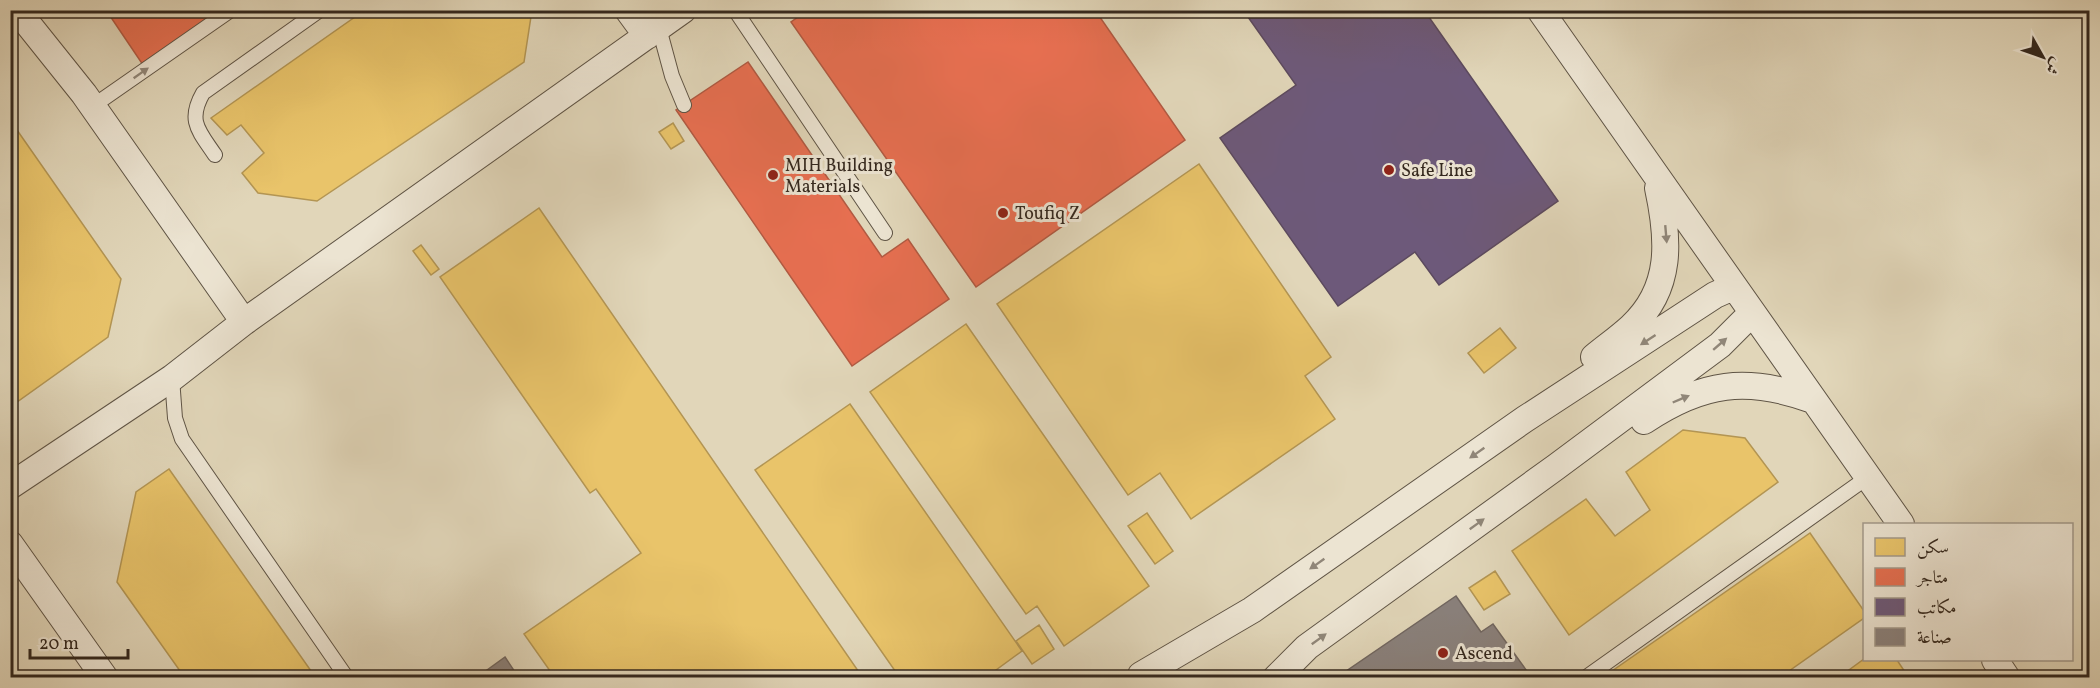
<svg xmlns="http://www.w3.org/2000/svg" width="2100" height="688" font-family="Vollkorn,Amiri,serif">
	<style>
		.homes { fill: #e9c46a; stroke: #b39553; stroke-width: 1.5 }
		.shops { fill: #e76f51; stroke: #b15a42; stroke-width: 1.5 }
		.offices { fill: #6d597a; stroke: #5c4a5e; stroke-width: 1.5 }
		.industry { fill: #8a817c; stroke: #706660; stroke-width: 1.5 }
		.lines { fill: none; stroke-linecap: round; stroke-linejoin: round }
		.lane-casing { stroke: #5f5445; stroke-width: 16 }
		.street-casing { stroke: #5f5445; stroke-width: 28 }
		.lane { stroke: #ece4d2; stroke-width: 14 }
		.street { stroke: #ece4d2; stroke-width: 26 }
		.oneway { fill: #908678 }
		.poi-dot { fill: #8f2418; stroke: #ece4d2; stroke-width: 2 }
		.labels { text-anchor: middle; stroke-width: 6; stroke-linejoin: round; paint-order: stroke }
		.poi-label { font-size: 18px; fill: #34281e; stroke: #ece4d2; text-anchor: start }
	</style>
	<rect width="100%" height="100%" fill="#e1d6b9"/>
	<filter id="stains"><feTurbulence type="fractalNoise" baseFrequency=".00333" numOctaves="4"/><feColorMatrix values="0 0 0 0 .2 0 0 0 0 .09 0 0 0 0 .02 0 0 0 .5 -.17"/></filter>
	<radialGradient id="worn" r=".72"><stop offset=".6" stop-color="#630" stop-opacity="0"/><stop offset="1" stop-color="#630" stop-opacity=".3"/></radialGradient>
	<!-- homes -->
	<path class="homes" d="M365 10H532L524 62 317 201 258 193 242 173 264 153 241 125 227 135 211 118Z
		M10 120 121 279 108 337 10 407Z
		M673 123 684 141 671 149 659 132Z
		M1199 164 1331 357 1305 376 1335 419 1191 519 1160 473 1128 495 997 304Z
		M539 208 863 678H555L524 634 641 553 596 489 590 493 440 277Z
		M421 245 439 269 431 275 413 251Z
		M966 324 1149 586 1064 646 1037 606 1026 614 870 392Z
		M1500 328 1516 348 1484 373 1468 353Z
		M850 404 1022 651 985 678H900L755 470Z
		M1683 430 1745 438 1778 482 1569 635 1512 551 1586 499 1615 536 1650 510 1626 472Z
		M169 469 316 678H185L117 582 136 492Z
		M1147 513 1173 551 1155 564 1128 526Z
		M1810 533 1864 611V618L1779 678H1602Z
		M1495 571 1510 594 1484 610 1469 588Z
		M1039 625 1054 649 1032 664 1016 641Z
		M1864 659 1897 660 1909 678H1838Z"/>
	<!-- shops -->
	<path class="shops" d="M106 10H222L143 65Z
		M808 10H1095L1185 140 976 287 791 22Z
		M748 62 882 257 908 239 949 299 852 366 676 110Z"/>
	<!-- offices -->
	<path class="offices" d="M1243 10H1424L1558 201 1439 285 1415 252 1338 306 1220 138 1296 85Z"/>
	<!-- industry -->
	<path class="industry" d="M1456 596 1481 632 1493 624 1529 674 1524 678H1336Z
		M505 657 519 678H476Z"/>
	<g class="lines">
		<!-- lane casing -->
		<g class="lane-casing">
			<path id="lane" d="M735 10 885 233
				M659 28 672 76 684 105
				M93 106 231 10
				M215 155C199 131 187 121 203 93L320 10
				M172 378 175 418 182 439 347 678
				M1585 678 1868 477"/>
		</g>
		<!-- street casing -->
		<g class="street-casing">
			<path id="street" d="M14 10 24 19 84 94 244 322
				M628 10 647 36
				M1540 10 1901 524
				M1594 357C1606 347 1619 338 1631 327 1673 288 1669 239 1658 188
				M1644 421C1702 382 1747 376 1813 400
				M10 486 172 378 244 322 683 10
				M10 544 105 678
				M1995 660 2007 678
				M1141 675 1252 610 1525 419 1715 295 1733 287
				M1276 678 1307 647 1556 467 1720 345 1752 313"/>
		</g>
		<!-- lane -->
		<use href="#lane" class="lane"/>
		<!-- street -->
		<use href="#street" class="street"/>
	</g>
	<!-- one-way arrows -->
	<defs><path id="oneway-solid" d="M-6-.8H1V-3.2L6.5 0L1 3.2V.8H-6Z" transform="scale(1.5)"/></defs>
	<g class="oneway">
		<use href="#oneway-solid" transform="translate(141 73) rotate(-35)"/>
		<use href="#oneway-solid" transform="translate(1666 234) rotate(85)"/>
		<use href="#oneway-solid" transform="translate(1648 340) rotate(147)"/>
		<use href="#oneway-solid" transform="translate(1720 344) rotate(-41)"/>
		<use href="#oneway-solid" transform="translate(1681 399) rotate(-23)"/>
		<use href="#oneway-solid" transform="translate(1477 453) rotate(145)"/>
		<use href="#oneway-solid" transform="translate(1477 524) rotate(-36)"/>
		<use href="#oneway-solid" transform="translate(1317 564) rotate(145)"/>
		<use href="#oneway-solid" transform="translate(1319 639) rotate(-36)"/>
	</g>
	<!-- markers -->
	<g class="poi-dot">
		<circle cx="1389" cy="170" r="6"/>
		<circle cx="773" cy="175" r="6"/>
		<circle cx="1003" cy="213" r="6"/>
		<circle cx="1443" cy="653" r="6"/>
	</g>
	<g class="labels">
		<!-- poi labels -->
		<g class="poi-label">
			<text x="785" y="171">MIH Building<tspan x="785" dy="21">Materials</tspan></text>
			<text x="1401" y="176">Safe Line</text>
			<text x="1015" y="219">Toufiq Z</text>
			<text x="1455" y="659">Ascend</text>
		</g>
	</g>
	<!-- margin -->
	<rect width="2100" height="688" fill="none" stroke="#e1d6b9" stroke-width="36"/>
	<rect x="12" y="12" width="2076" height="664" fill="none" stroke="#34281e" stroke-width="3"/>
	<rect x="18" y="18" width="2064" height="652" fill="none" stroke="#34281e" stroke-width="1.5"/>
	<!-- legend -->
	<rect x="1863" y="523" width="210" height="138" fill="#ece4d2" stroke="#a2998a" stroke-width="1.5"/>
	<rect x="1875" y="538" width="30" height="18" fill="#e9c46a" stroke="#a2998a" stroke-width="1.5"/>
	<text x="1917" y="553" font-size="18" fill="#34281e">سكن</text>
	<rect x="1875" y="568" width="30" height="18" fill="#e76f51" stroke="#a2998a" stroke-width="1.5"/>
	<text x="1917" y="583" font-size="18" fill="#34281e">متاجر</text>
	<rect x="1875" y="598" width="30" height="18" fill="#6d597a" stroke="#a2998a" stroke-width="1.5"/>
	<text x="1917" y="613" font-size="18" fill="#34281e">مكاتب</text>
	<rect x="1875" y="628" width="30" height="18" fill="#8a817c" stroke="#a2998a" stroke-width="1.5"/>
	<text x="1917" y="643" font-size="18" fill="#34281e">صناعة</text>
	<!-- north arrow -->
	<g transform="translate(2043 57) rotate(130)" stroke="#ece4d2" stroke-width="4.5" paint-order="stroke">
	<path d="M0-4.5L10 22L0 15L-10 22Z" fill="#34281e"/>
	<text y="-9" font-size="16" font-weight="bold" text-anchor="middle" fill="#34281e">ش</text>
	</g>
	<!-- scale -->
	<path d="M30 649v9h98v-9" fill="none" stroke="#34281e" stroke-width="3"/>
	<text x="39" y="649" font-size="18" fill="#34281e" stroke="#ece4d2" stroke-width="4.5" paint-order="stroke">20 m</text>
	<rect width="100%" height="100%" filter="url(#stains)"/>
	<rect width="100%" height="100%" fill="url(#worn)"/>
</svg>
